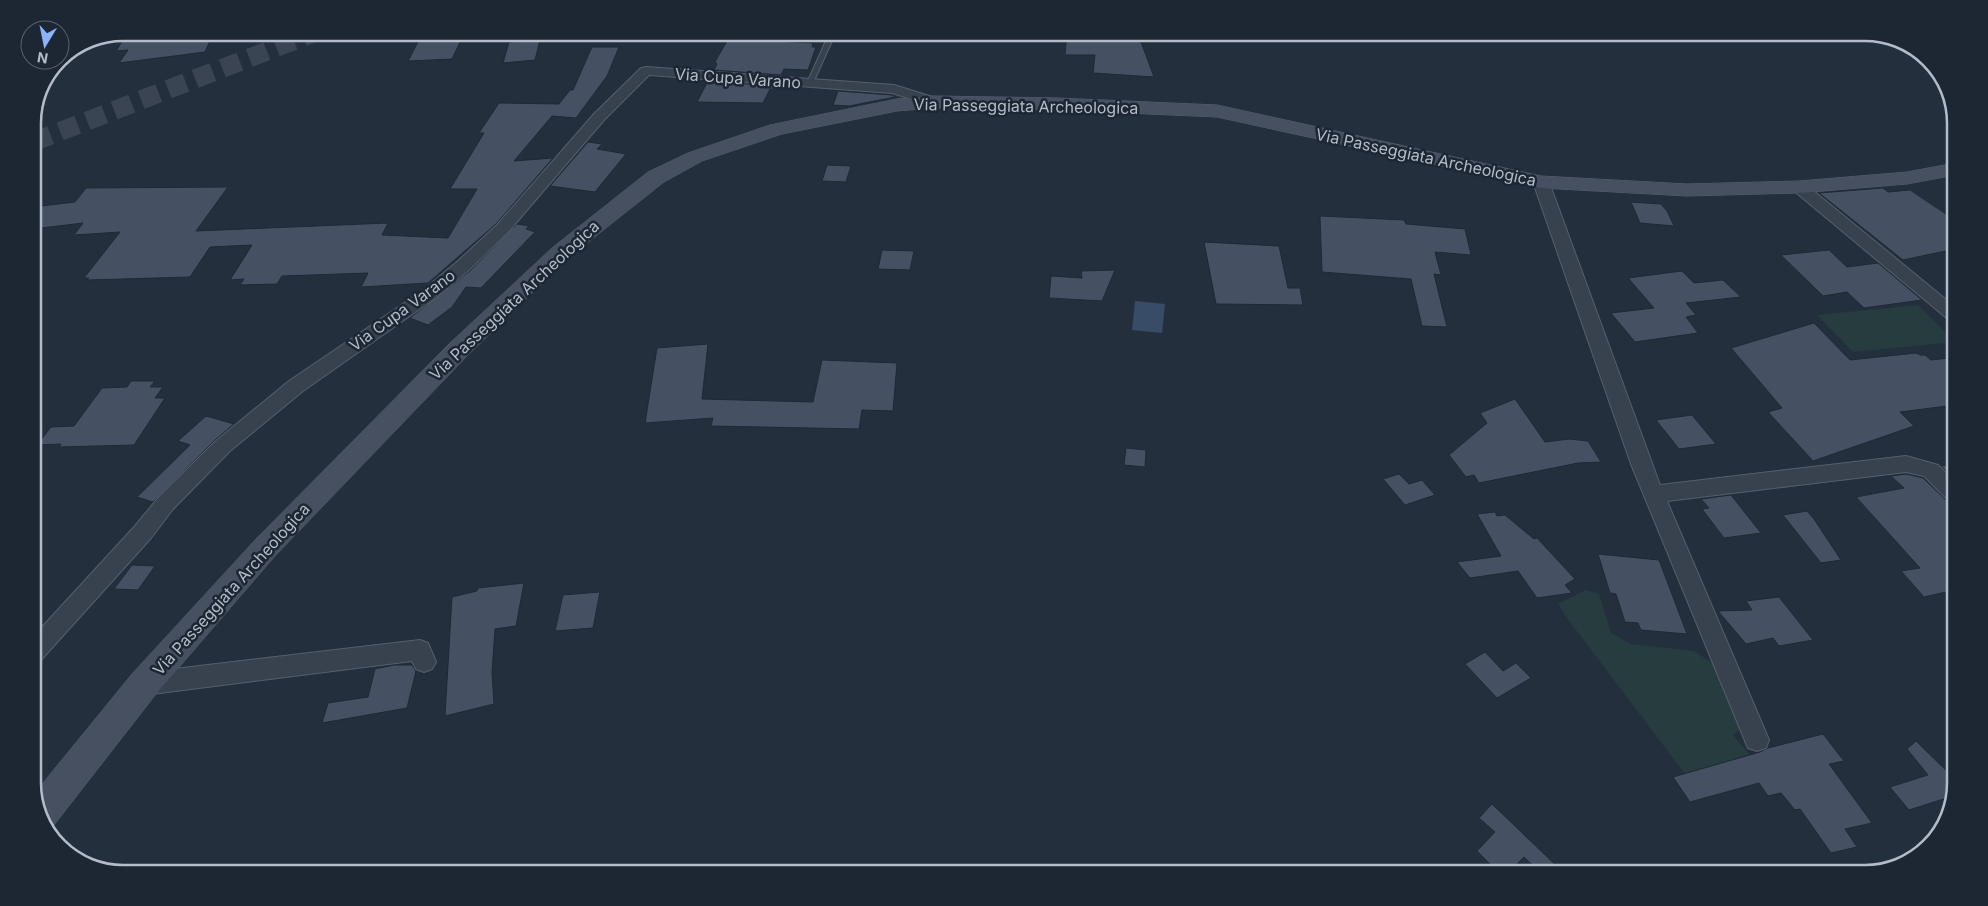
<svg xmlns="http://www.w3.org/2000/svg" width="1988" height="906" font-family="Inter,sans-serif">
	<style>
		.green { fill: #263c3f }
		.water { fill: #394c67 }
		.building { fill: #455162; stroke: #1f2835 }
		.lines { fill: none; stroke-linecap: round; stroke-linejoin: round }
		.highway-tunnel { stroke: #3a4453; stroke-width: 19; stroke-dasharray: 19 10; stroke-linecap: butt }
		.lane-casing { stroke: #565f6c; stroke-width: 2 }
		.street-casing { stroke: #565f6c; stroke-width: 2 }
		.secondary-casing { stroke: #565f6c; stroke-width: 1 }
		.lane { fill: #38414e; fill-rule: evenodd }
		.street { fill: #38414e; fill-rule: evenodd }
		.secondary { fill: #465061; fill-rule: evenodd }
		.labels { text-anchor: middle; stroke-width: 5; stroke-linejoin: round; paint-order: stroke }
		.street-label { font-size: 16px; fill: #b4bcc9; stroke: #1d2633 }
		.rim { fill: none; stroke: #b4bcc9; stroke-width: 2.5 }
	</style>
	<rect width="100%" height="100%" fill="#242f3e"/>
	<!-- green -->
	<path class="green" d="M1918 305 1955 342 1853 352 1817 315Z
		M1586 590 1599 594 1611 633 1631 644 1694 651 1711 662 1721 670 1743 727 1733 735 1750 755 1685 774 1567 618 1558 604Z"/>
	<!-- water -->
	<path class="water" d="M1135 301 1165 304 1162 333 1132 330Z"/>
	<!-- building -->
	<path class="building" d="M128 32H214L205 52 119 63 128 50 116 51Z
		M732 32H748L750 40 771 37 772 41 813 43 812 47H816L808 70 784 69 781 75 714 70 717 64 715 62Z
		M1067 32H1133L1134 41 1141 42 1154 77 1093 73 1095 55H1065Z
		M462 38 452 59 408 61 419 40Z
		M540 40 535 60 503 63 509 42Z
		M592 47H619L607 76 576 118 552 116 514 161 553 158 496 224 428 283 361 287 368 273 282 276 277 284 240 285 244 279 230 280 252 245 210 247 190 277 87 280 89 278H84L120 232 74 235 83 223 33 229V207L75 202 86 188 228 187 196 231 388 223 382 235 448 238 477 189H450L484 133H479L499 103 559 104 570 90H573Z
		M708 81 776 86 775 89H770L763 103 697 102Z
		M838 91 892 95 895 97 849 106 833 105Z
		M588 142 602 144 597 149 626 154 595 192 550 186Z
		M827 165 851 166 846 182 822 181Z
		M1883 188 1888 192 1910 190 1955 220V249L1903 260 1819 193Z
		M1631 202 1661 204 1667 211 1674 226 1640 223Z
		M1320 216 1404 220 1406 224 1465 229 1471 255 1435 252 1441 275 1434 274 1447 327 1422 326 1411 279 1322 272Z
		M517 224 529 226 526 229 535 232 481 288 466 287 452 307 428 325 410 318 471 270Z
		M1204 242 1279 246 1288 288H1300L1303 305 1216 304Z
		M882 250 914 251 910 270 878 269Z
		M1829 250 1847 267 1878 263 1922 300 1864 308 1847 292 1823 296 1781 255Z
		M1115 270 1102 301 1049 298 1051 276 1082 278 1081 271Z
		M1682 271 1694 283 1723 280 1741 297 1686 303 1696 315 1686 317 1698 333 1635 342 1611 313 1654 308 1628 278Z
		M1814 323 1850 360 1916 353 1920 355H1925L1931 360 1949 358 1955 365V405L1900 412 1914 426 1813 461 1768 412 1782 408 1731 348Z
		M708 344 702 399 813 402 822 360 871 362 897 363 893 411 862 410 859 429 711 426 713 418 645 423 657 348Z
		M131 381H155L150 387H163L155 398H165L134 445 59 447 61 444 37 445 51 427 74 426 102 388 127 387Z
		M1515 399 1545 442 1569 439 1588 441 1601 462 1578 463 1479 483 1474 475 1466 477 1449 455 1487 423 1480 413Z
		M1692 415 1716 444 1679 449 1656 420Z
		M206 416 234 424 215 440 153 502 137 497 190 445 178 441Z
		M1126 448 1146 450 1145 467 1124 465Z
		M1955 463V480L1941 466Z
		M1399 474 1409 484 1422 480 1435 495 1405 505 1383 479Z
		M1906 474 1923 478 1947 501 1955 504V590L1924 597 1901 571 1920 568 1856 497 1904 488 1891 476Z
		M1731 495 1761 533 1724 538 1702 509 1709 508 1701 499Z
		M1807 511 1814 519 1841 560 1821 563 1783 515Z
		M1495 512 1497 516 1505 515 1534 539 1537 538 1575 579 1565 585 1572 593 1537 598 1518 571 1470 578 1457 562 1501 556 1477 514Z
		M1598 554 1659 560 1687 634 1641 630 1638 623 1625 622 1616 594 1610 593Z
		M132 565 155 566 138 590 114 589Z
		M524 583 516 626 495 629 492 672 494 704 445 716 452 597 477 591 478 588Z
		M600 592 593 628 555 631 563 595Z
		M1779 597 1813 640 1779 646 1773 638 1746 644 1718 611 1752 610 1746 601Z
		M1485 652 1503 671 1516 663 1531 678 1497 698 1465 664Z
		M394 665H412L416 671 407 708 322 723 328 703 368 697 375 669Z
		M1823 734 1844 761 1829 764 1872 823 1845 829 1857 847 1831 853 1800 809 1795 810 1781 793 1768 796 1759 783 1690 802 1673 777 1760 752 1768 748Z
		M1916 741 1956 780V782L1953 796 1909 810 1890 787 1928 775 1907 749Z
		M1492 804 1565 874H1542L1524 857 1507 874H1500L1477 851 1495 832 1479 818Z"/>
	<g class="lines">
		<!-- highway-tunnel -->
		<path class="highway-tunnel" d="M33 142 316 32"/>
		<!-- lane casing -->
		<g class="lane-casing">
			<path id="lane" d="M830 32H836L813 83 808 84 807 83Z"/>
		</g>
		<!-- street casing -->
		<g class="street-casing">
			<path id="street" d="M646 67 894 85 939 99 941 102 934 106 892 93 649 75 604 120 509 231 470 269 434 299 303 391 230 451 173 509 151 538 41 660 33 663V637L135 526 159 497 216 441 289 381 422 291 458 261 497 225 594 114 641 68Z
				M1541 177 1549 182 1660 485 1906 456 1938 465 1955 482V502L1948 500 1924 476 1906 472 1667 501 1769 740 1766 748 1757 751 1748 748 1631 464 1533 182Z
				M1799 182 1805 184 1955 307V322L1949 320 1793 190 1791 187Z
				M420 640 428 643 436 662 432 669 424 672 416 669 412 661 144 695 136 691 132 684 136 677 174 669Z"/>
		</g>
		<!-- secondary casing -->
		<g class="secondary-casing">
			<path id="secondary" d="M934 96 1057 98 1217 105 1541 176 1687 184 1799 181 1907 172 1955 163V175L1907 184 1799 193 1687 196 1541 188 1217 117 1057 110 934 108 897 111 782 134 702 161 664 182 568 258 467 356 275 556 156 694 54 825 46 828 34 794 132 674 255 540 449 344 552 248 648 172 688 153 770 125 897 99Z"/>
		</g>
		<!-- lane -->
		<use href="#lane" class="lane"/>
		<!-- street -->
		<use href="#street" class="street"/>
		<!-- secondary -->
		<use href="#secondary" class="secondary"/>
	</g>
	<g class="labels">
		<!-- street labels -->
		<g class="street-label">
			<text transform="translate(738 78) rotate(4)" y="6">Via Cupa Varano</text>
			<text transform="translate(1026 106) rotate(1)" y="6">Via Passeggiata Archeologica</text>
			<text transform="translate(1426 157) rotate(12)" y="6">Via Passeggiata Archeologica</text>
			<text transform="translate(514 300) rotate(-43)" y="6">Via Passeggiata Archeologica</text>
			<text transform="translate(402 310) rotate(-36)" y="6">Via Cupa Varano</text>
			<text transform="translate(231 589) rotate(-48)" y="6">Via Passeggiata Archeologica</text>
		</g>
	</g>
	<!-- crop -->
	<path d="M0 0H1988V906H0ZM123 41H1865A82 82 0 0 1 1947 123V783A82 82 0 0 1 1865 865H123A82 82 0 0 1 41 783V123A82 82 0 0 1 123 41Z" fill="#1d2633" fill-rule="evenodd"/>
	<path class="rim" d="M123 41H1865A82 82 0 0 1 1947 123V783A82 82 0 0 1 1865 865H123A82 82 0 0 1 41 783V123A82 82 0 0 1 123 41Z"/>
	<!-- north arrow -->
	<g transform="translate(45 45) rotate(190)"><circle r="24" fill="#1d2633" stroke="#59626f"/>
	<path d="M0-4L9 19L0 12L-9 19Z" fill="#8ab4f8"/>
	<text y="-8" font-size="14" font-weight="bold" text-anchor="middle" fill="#b4bcc9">N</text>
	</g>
</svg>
